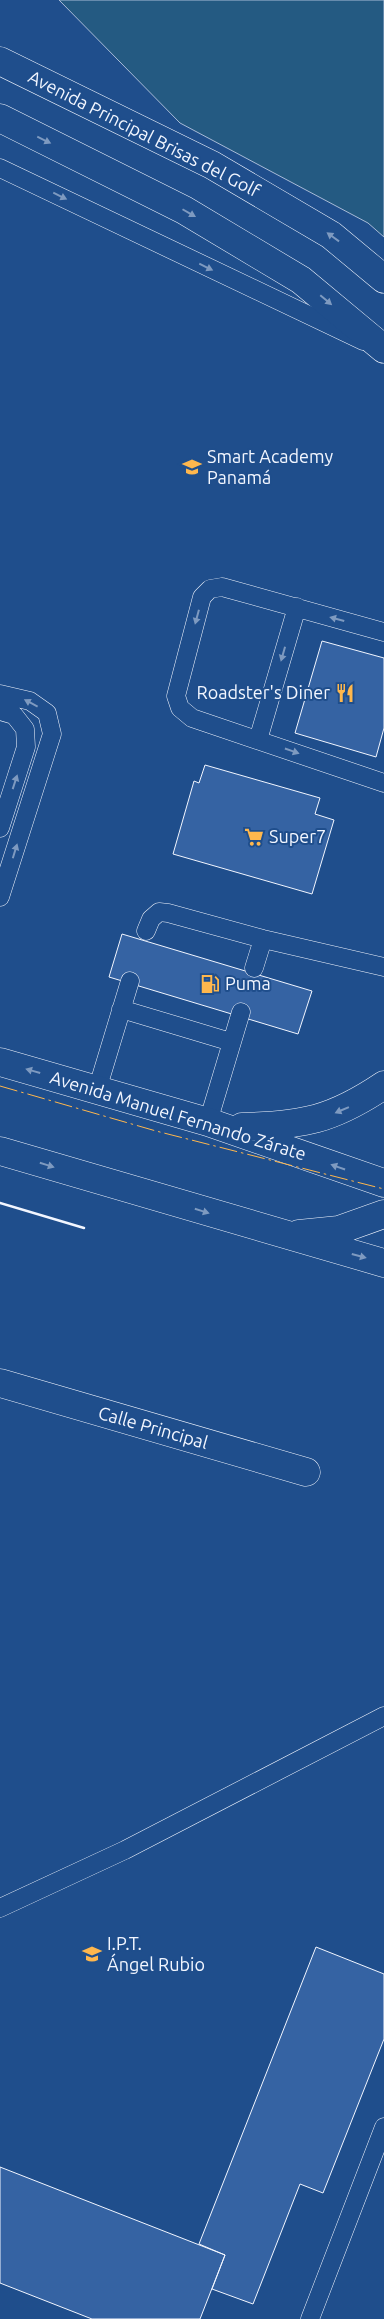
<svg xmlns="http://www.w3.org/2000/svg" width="384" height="2319" font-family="Ubuntu,sans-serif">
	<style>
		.green { fill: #245a82; stroke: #a8bbd7 }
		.building { fill: #3563a3; stroke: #f2f6ff }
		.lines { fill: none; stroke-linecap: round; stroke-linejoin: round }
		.lane-casing { stroke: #f2f6ff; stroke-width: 19 }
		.street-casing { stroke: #f2f6ff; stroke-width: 29 }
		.secondary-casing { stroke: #f2f6ff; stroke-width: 29 }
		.primary-casing { stroke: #f2f6ff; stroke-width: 29 }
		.lane { stroke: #1f4e8c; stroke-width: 18 }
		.street { stroke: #1f4e8c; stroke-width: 28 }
		.secondary { stroke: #1f4e8c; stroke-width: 28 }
		.primary { stroke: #1f4e8c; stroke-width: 28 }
		.wall { stroke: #f2f6ff; stroke-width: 2.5 }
		.power { stroke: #ffb74d; stroke-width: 1; stroke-dasharray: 18 4 2.5 4; stroke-linecap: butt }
		.oneway { fill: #7e9ac0 }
		.labels { text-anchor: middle; stroke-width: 4; stroke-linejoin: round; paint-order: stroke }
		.street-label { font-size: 18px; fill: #f2f6ff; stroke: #1f4e8c }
		.poi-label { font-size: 18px; fill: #f2f6ff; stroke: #1f4e8c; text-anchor: start }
	</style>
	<rect width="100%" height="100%" fill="#1f4e8c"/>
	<!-- green -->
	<path class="green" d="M59 0H384V237L368 223 180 123Z"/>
	<!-- building -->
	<path class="building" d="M322 641 384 658V728L376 757 295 733Z
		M205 765 320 798 315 814 334 820 312 894 173 854 194 781 199 783Z
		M122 934 312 991 298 1034 109 977Z
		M316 1947 384 1974V2039L323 2193 300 2184 253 2304 212 2289 225 2255 199 2244Z
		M0 2167 225 2255 200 2319H92L0 2283Z"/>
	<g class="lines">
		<!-- lane casing -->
		<g class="lane-casing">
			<path id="lane" d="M0 168 363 341
				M384 632 222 587 210 589 202 597 176 696 180 708 192 718 384 783
				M0 694 30 701 47 713 52 734 0 897
				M0 711 14 715 25 729 26 747 0 828
				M258 740 297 607
				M146 931 151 919 159 912 168 913 263 939 384 967
				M254 968 263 939
				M121 1009 231 1042
				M97 1090 130 981
				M208 1122 241 1012
				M0 1908 125 1850 384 1716
				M310 2319 384 2127"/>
		</g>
		<!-- street casing -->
		<g class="street-casing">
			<path id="street" d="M0 1383 306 1472"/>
		</g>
		<!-- secondary casing -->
		<g class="secondary-casing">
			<path id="secondary" d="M0 61 212 165 331 235 384 279
				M0 118 184 210 301 280 384 349"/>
		</g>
		<!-- primary casing -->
		<g class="primary-casing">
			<path id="primary" d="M0 1062 208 1122 384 1183
				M242 1127C304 1125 332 1120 384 1085
				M0 1151 384 1263
				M299 1234 339 1230 384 1214"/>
		</g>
		<!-- lane -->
		<use href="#lane" class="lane"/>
		<!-- street -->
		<use href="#street" class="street"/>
		<!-- secondary -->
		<use href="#secondary" class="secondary"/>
		<!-- primary -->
		<use href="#primary" class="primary"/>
		<!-- wall -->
		<path class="wall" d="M0 1203 84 1228"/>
		<!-- power -->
		<path class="power" d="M0 1086 156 1131 384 1189"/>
	</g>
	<!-- one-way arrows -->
	<defs><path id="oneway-solid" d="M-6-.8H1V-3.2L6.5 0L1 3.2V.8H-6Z" transform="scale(1.25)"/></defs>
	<g class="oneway">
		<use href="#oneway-solid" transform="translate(44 140) rotate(26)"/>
		<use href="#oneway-solid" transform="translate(60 196) rotate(26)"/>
		<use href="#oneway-solid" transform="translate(189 213) rotate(30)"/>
		<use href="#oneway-solid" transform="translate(333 237) rotate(-144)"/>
		<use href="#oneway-solid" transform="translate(206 267) rotate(26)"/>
		<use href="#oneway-solid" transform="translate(326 300) rotate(40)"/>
		<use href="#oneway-solid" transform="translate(197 617) rotate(105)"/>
		<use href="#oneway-solid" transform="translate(337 619) rotate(-165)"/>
		<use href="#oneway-solid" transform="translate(283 654) rotate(106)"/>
		<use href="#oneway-solid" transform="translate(31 703) rotate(-152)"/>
		<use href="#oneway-solid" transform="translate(292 751) rotate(19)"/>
		<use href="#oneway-solid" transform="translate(15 782) rotate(-72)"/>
		<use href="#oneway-solid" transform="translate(15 851) rotate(-73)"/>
		<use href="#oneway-solid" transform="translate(33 1071) rotate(-164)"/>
		<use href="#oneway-solid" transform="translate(342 1110) rotate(157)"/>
		<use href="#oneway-solid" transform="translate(47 1165) rotate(17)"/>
		<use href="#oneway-solid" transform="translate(338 1167) rotate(-161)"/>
		<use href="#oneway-solid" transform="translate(202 1211) rotate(17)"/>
		<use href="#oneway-solid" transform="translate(359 1256) rotate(15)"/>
	</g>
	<!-- icons -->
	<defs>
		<g id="school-bare" transform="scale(1.5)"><path d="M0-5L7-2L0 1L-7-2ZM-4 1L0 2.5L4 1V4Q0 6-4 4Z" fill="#ffb74d" stroke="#1f4e8c" stroke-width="2.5" paint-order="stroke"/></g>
		<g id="restaurant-bare" transform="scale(1.5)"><path d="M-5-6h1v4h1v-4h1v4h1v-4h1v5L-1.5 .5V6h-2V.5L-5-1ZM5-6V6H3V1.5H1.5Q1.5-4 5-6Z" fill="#ffb74d" stroke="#1f4e8c" stroke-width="2.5" paint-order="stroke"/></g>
		<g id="supermarket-bare" transform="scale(1.5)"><path d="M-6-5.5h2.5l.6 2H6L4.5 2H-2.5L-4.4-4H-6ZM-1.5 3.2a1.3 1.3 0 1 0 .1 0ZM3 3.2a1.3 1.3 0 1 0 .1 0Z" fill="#ffb74d" stroke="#1f4e8c" stroke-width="2.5" paint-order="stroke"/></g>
		<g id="fuel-bare" transform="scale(1.5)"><path d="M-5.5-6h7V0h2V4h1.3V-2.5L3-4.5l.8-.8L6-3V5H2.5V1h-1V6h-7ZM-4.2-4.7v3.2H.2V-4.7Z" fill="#ffb74d" stroke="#1f4e8c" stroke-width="2.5" paint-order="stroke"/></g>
	</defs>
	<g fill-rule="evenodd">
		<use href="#school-bare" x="192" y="467"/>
		<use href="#restaurant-bare" x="345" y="693"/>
		<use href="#supermarket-bare" x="254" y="837"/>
		<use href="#fuel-bare" x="210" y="984"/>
		<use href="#school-bare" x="92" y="1954"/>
	</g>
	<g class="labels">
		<!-- street labels -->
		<g class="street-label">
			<text transform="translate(144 134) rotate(27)" y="6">Avenida Principal Brisas del Golf</text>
			<text transform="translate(178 1116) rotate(17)" y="6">Avenida Manuel Fernando Zárate</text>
			<text transform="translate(153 1428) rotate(16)" y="6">Calle Principal</text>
		</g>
		<!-- poi labels -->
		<g class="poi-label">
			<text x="207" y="463">Smart Academy<tspan x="207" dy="21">Panamá</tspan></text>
			<text x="330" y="699" text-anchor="end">Roadster's Diner</text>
			<text x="269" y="843">Super7</text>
			<text x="225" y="990">Puma</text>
			<text x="107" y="1950">I.P.T.<tspan x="107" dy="21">Ángel Rubio</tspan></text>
		</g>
	</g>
</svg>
